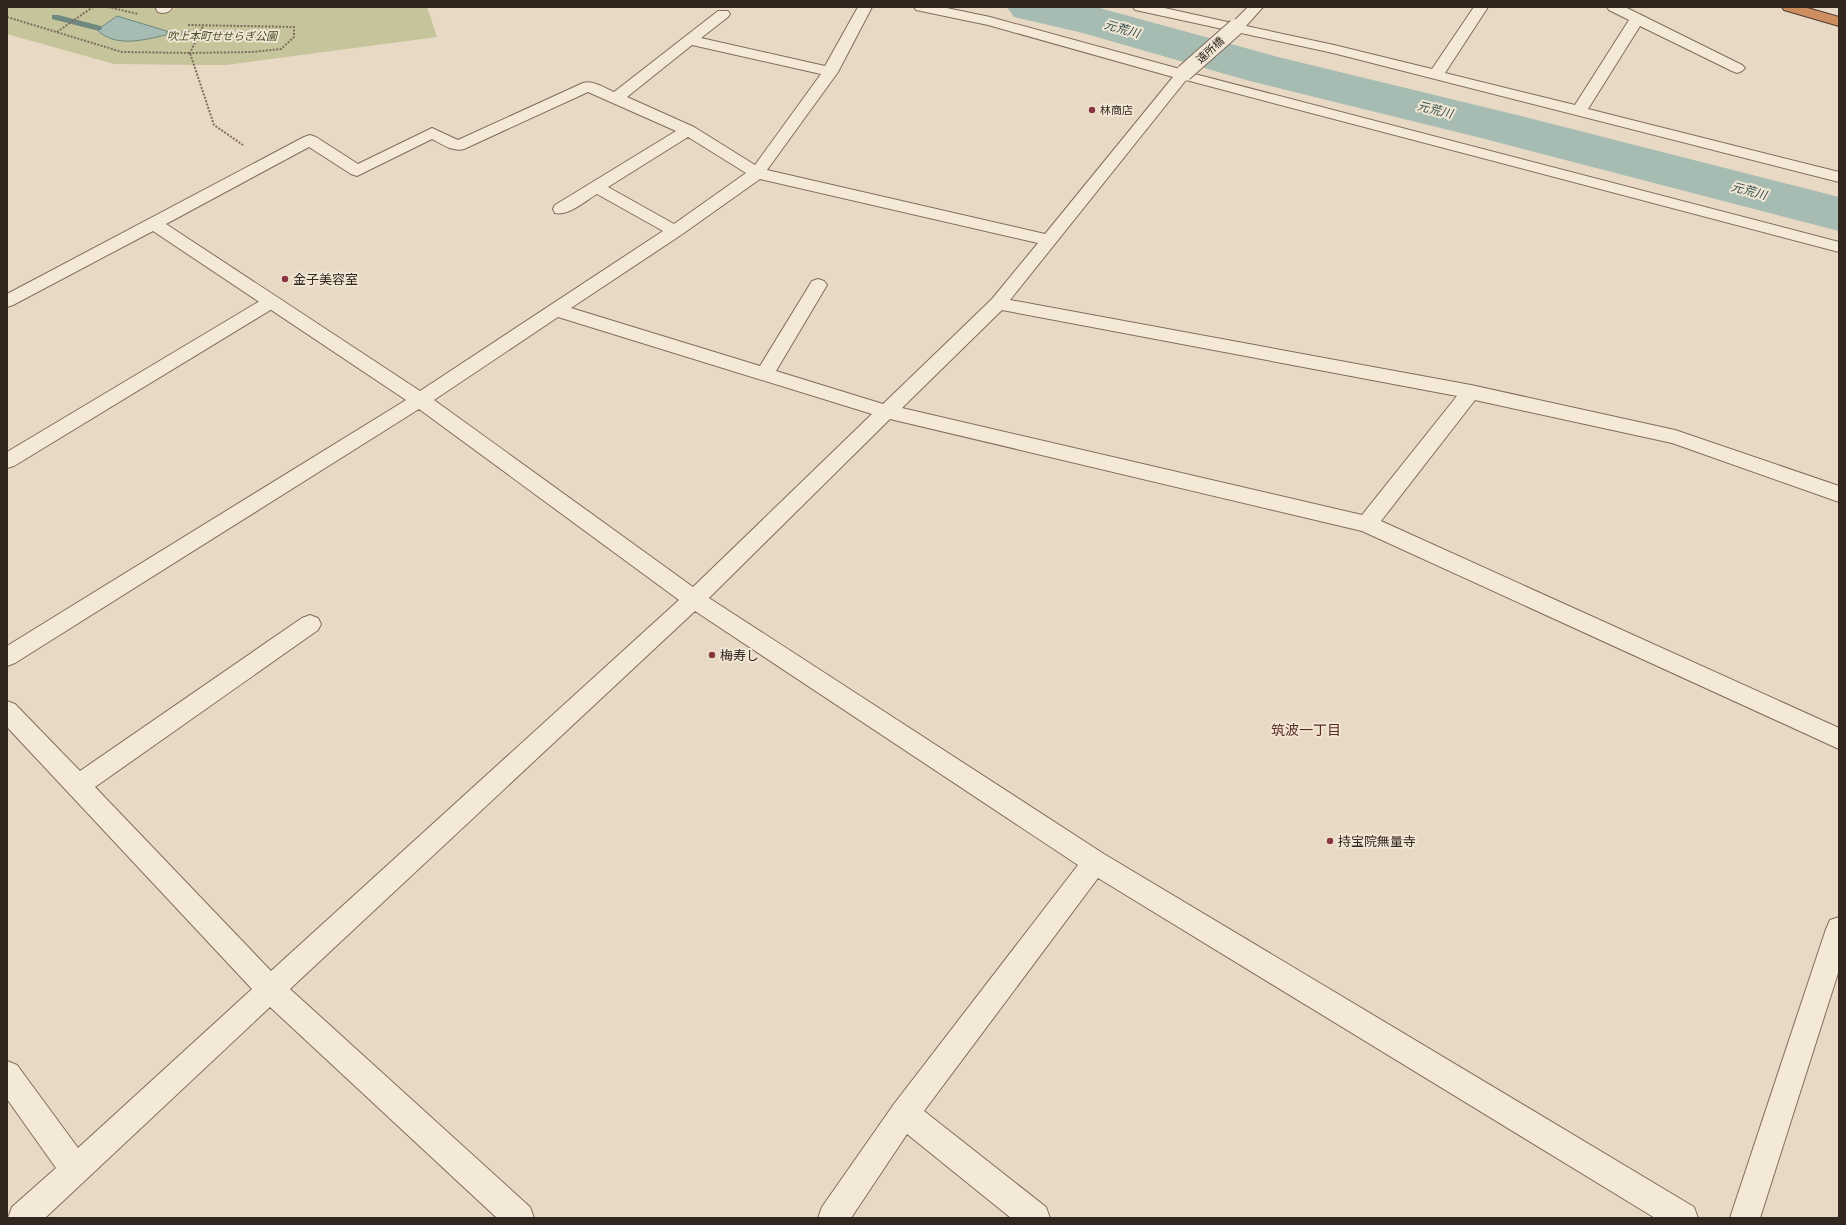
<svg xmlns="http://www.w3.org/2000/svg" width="1846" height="1225" font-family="Merriweather,'Noto Sans JP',serif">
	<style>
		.green { fill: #c5c49a }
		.water { fill: #a6bcb3; stroke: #6e897f }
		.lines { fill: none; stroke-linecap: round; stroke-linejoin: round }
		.stream { fill: #6e897f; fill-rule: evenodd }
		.river { fill: #a6bcb3; fill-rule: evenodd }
		.building { fill: #c29380; stroke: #7d5546 }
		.lane-casing { stroke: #816c5d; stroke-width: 2 }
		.street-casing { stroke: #816c5d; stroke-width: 2 }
		.highway-casing { stroke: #4f3b31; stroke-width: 2 }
		.path { stroke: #816c5d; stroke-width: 2; stroke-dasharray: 2 1.5; stroke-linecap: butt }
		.lane { fill: #f4e8d7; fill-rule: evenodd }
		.street { fill: #f4e8d7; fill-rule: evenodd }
		.highway { fill: #cd8f60; fill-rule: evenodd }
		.street-bridge-casing { stroke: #816c5d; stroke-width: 18; stroke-linecap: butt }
		.street-bridge { stroke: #f4e8d7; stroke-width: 16 }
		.poi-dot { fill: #883540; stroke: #f1e5d4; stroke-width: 1.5 }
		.labels { text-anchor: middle; stroke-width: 4; stroke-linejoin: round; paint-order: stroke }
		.far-park-label { font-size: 11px; font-style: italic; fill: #484d29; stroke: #f1e5d4 }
		.far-street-label { font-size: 11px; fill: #33261f; stroke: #f1e5d4 }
		.far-poi-label { font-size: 11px; fill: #33261f; stroke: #f1e5d4; text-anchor: start }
		.far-water-label { font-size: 12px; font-style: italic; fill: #30514b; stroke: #f1e5d4 }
		.poi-label { font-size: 13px; fill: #33261f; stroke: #f1e5d4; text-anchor: start }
		.neighbourhood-label { font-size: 14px; fill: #5a2924; stroke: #f1e5d4 }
	</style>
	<rect width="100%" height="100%" fill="#e8d9c5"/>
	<!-- green -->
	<path class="green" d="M7 7H147L171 11 177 7H427L437 37 226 65H199L114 64 7 34Z"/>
	<!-- water -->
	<path class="water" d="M117 16 170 32 166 35C143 40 116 48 97 30Z"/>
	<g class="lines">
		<!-- stream -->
		<path class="stream" d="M52 15H58L101 26 102 28 101 30H95L52 19Z
			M167 31 240 32 244 34 240 36 170 35 166 33Z"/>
		<!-- river -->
		<path class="river" d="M1007 7H1096L1278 57 1517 115 1839 197V231L1481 138 1246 80 1083 33 1014 17Z"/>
	</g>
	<!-- building -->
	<path class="building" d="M255 33H266L262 38H252Z"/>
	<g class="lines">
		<!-- lane casing -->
		<g class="lane-casing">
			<path id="lane" d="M271 296 277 298 280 302 277 306 14 466 7 468V452L265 298Z"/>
		</g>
		<!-- street casing -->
		<g class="street-casing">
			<path id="street" d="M157 7H173C169 13 164 14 158 12L156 9Z
				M858 7H872L838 72 767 170 1045 234 1173 77 988 25 916 10 914 7H942L990 17 1180 69 1189 70 1191 73 1839 242V252L1186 80 1010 300 1471 385 1675 430 1839 486V502L1672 443 1475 400 1381 521 1839 728V749L1362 531 890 419 709 598 1104 854 1694 1207 1698 1218H1655L1098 878 924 1111 1046 1207 1050 1218H1011L907 1134 851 1218H818L822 1207 894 1104 1078 865 695 611 290 989 530 1207 534 1218H497L270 1007 45 1218H8L12 1207 56 1168 7 1099V1061L17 1065 78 1148 252 989 7 727V701L15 704 80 771 302 618 310 615 318 618 321 624 318 630 95 787 271 971 679 600 419 409 15 663 7 666V646L406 400 153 231 13 305 7 307V294L304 137 310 135 316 137 358 164 432 128 458 140 583 83C593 80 604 88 614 92L718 11H728L730 14 728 17 701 38 825 66ZM692 45 821 74 755 165 694 127 627 97ZM588 92 676 131 555 205 553 209 555 213C569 216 585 201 597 194L663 231 420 391 166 224 309 147 351 174 357 176 432 139C442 144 452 152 464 149ZM688 137 746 173 674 224 608 187ZM760 179 1038 243 992 299 883 404 776 371 827 285 824 281 818 279 812 281 760 366 571 308 681 235ZM1002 310 1457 396 1362 515 902 408ZM558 317 872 414 693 587 434 400Z
				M1133 7H1160L1232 23 1248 7H1263L1246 26 1334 45 1432 69 1474 7H1488L1445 73 1575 105 1629 20 1609 10 1607 7H1625L1742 65 1745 68 1742 71 1737 73 1732 71 1640 26 1588 109 1839 172V182L1333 53 1140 11 1135 10Z
				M1839 917V970L1760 1218H1730L1826 929 1830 920Z"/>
		</g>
		<!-- highway casing -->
		<g class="highway-casing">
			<path id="highway" d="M1782 7H1804L1839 17V26L1784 10Z"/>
		</g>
		<!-- path -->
		<path class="path" d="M108 7 138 14
			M7 17 122 52 190 53 214 125 243 145
			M188 25 294 27V37L281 49 252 52 190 53 203 26
			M57 32 93 7"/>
		<!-- lane -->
		<use href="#lane" class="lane"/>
		<!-- street -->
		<use href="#street" class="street"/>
		<!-- highway -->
		<use href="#highway" class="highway"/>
		<!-- street-bridge casing -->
		<g class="street-bridge-casing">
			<path id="street-bridge" d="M1184 73 1236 27"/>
		</g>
		<!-- street-bridge -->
		<use href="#street-bridge" class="street-bridge"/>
	</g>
	<!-- markers -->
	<g class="poi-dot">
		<circle cx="1092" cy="110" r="4"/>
		<circle cx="285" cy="279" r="4"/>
		<circle cx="712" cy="655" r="4"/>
		<circle cx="1330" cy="841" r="4"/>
	</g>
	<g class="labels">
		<!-- far-park labels -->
		<g class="far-park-label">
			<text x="222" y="40">吹上本町せせらぎ公園</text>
		</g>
		<!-- far-street labels -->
		<g class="far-street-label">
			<text transform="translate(1210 50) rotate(-42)" y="4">遠所橋</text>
		</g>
		<!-- far-poi labels -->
		<g class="far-poi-label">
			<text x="1100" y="114">林商店</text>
		</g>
		<!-- far-water labels -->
		<g class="far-water-label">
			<text transform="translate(1122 29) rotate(16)" y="4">元荒川</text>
			<text transform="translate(1435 110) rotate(14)" y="4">元荒川</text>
			<text transform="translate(1749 191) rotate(15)" y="4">元荒川</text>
		</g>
		<!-- poi labels -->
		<g class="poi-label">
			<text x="293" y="284">金子美容室</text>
			<text x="720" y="660">梅寿し</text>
			<text x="1338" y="846">持宝院無量寺</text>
		</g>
		<!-- neighbourhood labels -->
		<g class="neighbourhood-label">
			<text x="1306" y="735">筑波一丁目</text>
		</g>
	</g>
	<!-- border -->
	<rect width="1846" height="1225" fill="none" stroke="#33261f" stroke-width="16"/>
</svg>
